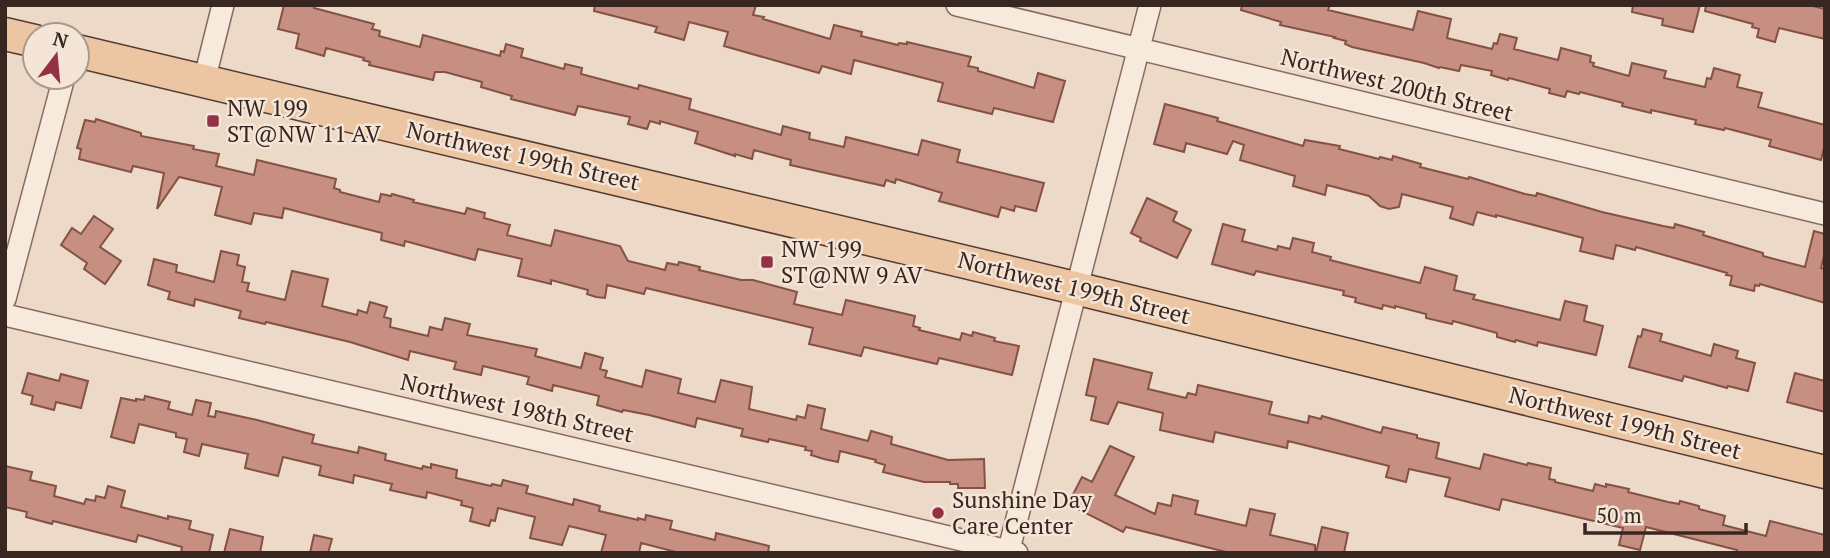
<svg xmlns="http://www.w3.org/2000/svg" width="1830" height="558" font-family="'PT Serif',serif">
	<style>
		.building { fill: #c78f81; stroke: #845145; stroke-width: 2 }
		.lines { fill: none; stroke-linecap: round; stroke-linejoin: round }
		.street-casing { stroke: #876b5e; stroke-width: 24 }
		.primary-casing { stroke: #553b32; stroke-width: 35 }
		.street { stroke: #f7e9db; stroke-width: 21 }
		.primary { stroke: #ecc6a3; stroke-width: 32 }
		.poi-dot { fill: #923247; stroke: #f4e5d7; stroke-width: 2.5 }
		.labels { text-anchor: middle; stroke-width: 5; stroke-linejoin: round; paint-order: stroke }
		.street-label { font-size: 23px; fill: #382721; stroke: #f4e5d7 }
		.poi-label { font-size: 23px; fill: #382721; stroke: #f4e5d7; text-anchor: start }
	</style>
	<rect width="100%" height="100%" fill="#ecd9c8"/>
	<!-- building -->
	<path class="building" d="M284 5H314V8L374 24 372 29 380 31 379 36 420 47 423 35 500 56 501 51 504 52 506 44 523 49 521 57 564 69 565 64 582 68 581 74 638 89 639 85 691 99 689 109 781 135 783 126 810 133 809 139 844 147 846 137 918 155 922 140 960 150 957 162 1044 183 1036 211 1015 206 1014 211 1001 207 998 217 939 201 942 193 896 179 895 183 886 180 884 186 790 165 791 160 754 150 752 159 735 154V156L695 143 698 132 660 121V124L650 121 647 129 628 124 630 117 578 106 575 115 511 99 512 96 481 87 482 82 445 72H435L433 80 369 65 370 62 363 60 364 58 326 48 324 56 296 48 299 34 278 29Z
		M595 5H756L753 15 764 17 763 19 830 39 834 25 862 32 861 36 898 45 899 43 907 44V42L971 57 968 66 978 68V71L1034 88 1038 73 1065 81 1053 122 994 108 992 114 938 101 943 83 854 60 851 74 822 66 819 73 724 46 728 32 689 22 684 40 655 32 657 27 594 11Z
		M1242 5H1330L1328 10 1413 30 1418 11 1451 19 1447 38 1492 49 1494 43 1497 44 1500 34 1517 38 1514 49 1558 60 1561 48 1591 56 1590 62 1594 63 1593 66 1629 76 1632 63 1666 71 1664 78 1705 87 1707 78 1711 79 1714 68 1740 75 1737 87 1762 93 1758 107 1825 125V144L1821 160 1769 146 1771 140 1725 128 1724 130 1695 124 1696 120 1651 110V113L1622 106 1623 103 1580 92 1579 94 1567 91 1565 97 1549 93 1550 89 1509 78 1508 80 1491 75 1492 71 1461 65 1459 71 1440 67 1439 68 1424 63 1352 47 1345 44 1346 41 1334 38 1335 37 1280 25 1281 22 1241 10Z
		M1633 5H1700L1693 32 1662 25 1663 19 1632 12Z
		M1706 5H1809L1825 9V39L1779 28 1775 42 1757 37 1759 29 1752 27 1753 24 1705 11Z
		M1165 104 1218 118 1217 121 1303 146 1305 140 1340 146 1339 149 1379 159 1380 157 1392 160 1393 156 1421 164 1420 167 1468 179 1469 177 1525 194 1536 196 1537 193 1602 212 1663 226 1674 228 1675 224 1704 232 1703 235 1763 253V256L1805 267 1814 231 1825 234V252L1821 268 1825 269V303L1760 284 1759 286 1755 285 1754 291 1730 285 1732 276 1726 275 1727 273 1636 247 1635 250 1616 245 1613 259 1580 251 1583 238 1496 215V217L1477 212 1473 225 1450 218 1453 207 1402 194 1399 207 1389 209 1380 206 1369 196 1327 185 1325 195 1293 186 1295 176 1240 160 1244 145 1233 141 1227 154 1186 143 1184 152 1154 144Z
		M96 119 141 133V136L194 146 193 149 219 154 216 166 254 175 257 160 336 179 334 188 340 190V192L379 202 381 194 391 196 392 194 414 200 413 202 465 214 467 208 485 213 484 218 510 225 507 235 551 246 555 230 620 246 628 261 665 270 667 263 678 265 679 262 700 267 699 270 741 280H753L797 292 794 304 842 315 846 300 915 316 913 326 920 328 919 330 960 340 962 333 972 336 973 332 995 338 994 341 1019 346 1012 375 939 358 937 364 864 347 861 356 809 344 813 328 646 288 644 294 607 285 605 298 596 297 587 294 588 290 551 280V284L518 276 522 259 478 249 475 260 405 241 404 246 381 240 382 233 284 208 282 218 254 213 251 224 215 215 222 187 179 177 157 209 164 173 133 166 131 172 79 159 81 149 77 148 85 120 95 122Z
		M1147 198 1177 212 1173 221 1191 230 1177 258 1140 241 1141 238 1131 233Z
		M94 216 113 229 100 247 121 261 105 284 84 269 87 263 61 245 72 228 81 234Z
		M1223 224 1245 230 1242 241 1277 250 1278 246 1290 249 1293 238 1314 243 1312 252 1331 257 1330 260 1420 283 1425 267 1457 276 1454 290 1475 295 1473 299 1560 320 1565 301 1587 306 1584 321 1603 326 1596 355 1538 342 1537 346 1516 340 1515 342 1497 337V333L1453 321 1452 324 1426 318V314L1395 306V308L1383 305 1382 309 1355 302 1356 298 1343 295 1344 291 1256 271 1254 275 1212 264Z
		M221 251 239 255 237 265 245 267 242 282 249 283 247 291 285 300 292 271 328 279 322 306 357 315 358 310 367 313 370 302 387 307 384 317 391 319 390 327 428 336 430 327 442 330 445 318 470 324 467 335 537 349 535 356 581 368 585 353 603 358 600 369 607 371 605 377 642 387 646 370 681 379 678 393 715 402 721 380 752 387 749 409 796 420 797 416 805 418 808 405 825 409 821 429 868 441 871 431 892 437 891 444 948 460 984 459 985 488H958V484H950V482H924L883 472 885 465 875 462 876 460 840 451 838 462 824 459 811 455 812 451 805 450 806 447 769 439 768 442 741 436 743 429 697 418 695 427 649 415 623 410 622 412 597 405 599 396 553 385 552 391 527 384 529 377 483 366 481 375 454 369 456 362 410 351 408 360 350 342 266 322 265 324 239 318 241 311 195 299 194 306 168 299 170 292 148 285 154 259 177 265 176 272 214 282Z
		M1643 329 1662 334 1660 341 1711 356 1714 344 1738 351 1736 358 1755 363 1748 391 1728 386 1727 388 1684 376 1682 381 1629 367 1638 336 1641 337Z
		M1094 359 1152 373 1148 389 1186 398 1188 393 1196 395 1198 385 1272 402 1269 414 1308 423 1309 416 1321 419 1322 416 1381 433 1383 427 1417 435V438L1439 443 1436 458 1480 469 1484 454 1527 465 1528 463 1551 468 1549 479 1555 480V482L1593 491 1595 484 1606 487V484L1629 489 1628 492 1668 502 1679 504 1680 501 1699 506V509L1725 516 1723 525 1766 536 1770 521 1825 535V553H1736L1737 550 1646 527 1640 550 1619 545 1623 528 1502 499 1499 510 1445 496 1450 478 1409 469 1406 482 1386 477 1389 466 1288 441 1287 448 1215 432 1213 442 1160 430 1163 413 1118 402 1108 424 1091 420 1096 397 1086 395Z
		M28 373 59 381 61 374 88 381 81 408 56 402 54 410 31 404 33 396 22 393Z
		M1795 373 1825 381V412L1787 402Z
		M145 396 170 402 168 409 192 415 196 400 211 403 208 416 215 417 216 411 257 420 314 435 312 443 358 453 359 447 386 454 385 460 422 469 423 466 431 468V464L457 470 456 478 491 486 492 484 501 486 503 480 528 486 526 493 573 505 574 499 600 506 599 511 638 520V518L645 520 646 515 672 521 670 529 715 540 716 533 769 546 768 553H680L641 543 639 553H601L606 535 569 526 562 545 530 538 535 517 498 508 495 521 491 520 489 526 470 521 473 508 461 505 462 501 427 492 426 498 390 490 392 484 354 475 353 483 319 475 321 466 283 457 278 476 245 468 248 454 202 444 199 456 184 452 187 439 176 437V433L139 424 134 443 111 437 121 398 136 401V399L144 400Z
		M1110 446 1134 457 1115 495 1155 514 1158 503 1171 506 1173 495 1198 501 1195 514 1246 526 1250 509 1275 514 1270 535 1315 545V553H1230L1126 527 1123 532 1068 504 1082 477 1092 482Z
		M5 466 32 472 30 480 56 486 54 496 84 504 86 499 95 501 96 496 105 498 108 486 125 491 121 507 168 519V516L191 521 189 529 213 535 209 553H181L182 547 138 535 136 542 53 521 52 524 26 517 27 512 5 507Z
		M1322 527 1348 533 1344 553H1316Z
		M230 529 263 537 260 553H224Z
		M314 535 332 539 328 553H310Z"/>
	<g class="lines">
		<!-- street casing -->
		<g class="street-casing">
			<path id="street" d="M957 5 1825 214
				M204 81 223 5
				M5 299 64 77
				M5 315 1017 553
				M1008 553 1150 5"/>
		</g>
		<!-- primary casing -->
		<g class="primary-casing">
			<path id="primary" d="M5 34 35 41
				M77 51 1075 288 1825 472"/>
		</g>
		<!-- street -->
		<use href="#street" class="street"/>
		<!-- primary -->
		<use href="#primary" class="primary"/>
	</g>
	<!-- markers -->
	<g class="poi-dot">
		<rect x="206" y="114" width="14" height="14" rx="3.5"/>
		<rect x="760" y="255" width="14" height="14" rx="3.5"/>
		<circle cx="938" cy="513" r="7"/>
	</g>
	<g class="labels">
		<!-- street labels -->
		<g class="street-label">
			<text transform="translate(1397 85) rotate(14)" y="8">Northwest 200th Street</text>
			<text transform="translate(523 156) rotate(13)" y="8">Northwest 199th Street</text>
			<text transform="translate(1074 288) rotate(14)" y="8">Northwest 199th Street</text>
			<text transform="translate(517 408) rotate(13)" y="8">Northwest 198th Street</text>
			<text transform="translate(1625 423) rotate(14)" y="8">Northwest 199th Street</text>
		</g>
		<!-- poi labels -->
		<g class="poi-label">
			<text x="227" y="116">NW 199<tspan x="227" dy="26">ST@NW 11 AV</tspan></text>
			<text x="781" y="257">NW 199<tspan x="781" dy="26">ST@NW 9 AV</tspan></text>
			<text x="952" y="508">Sunshine Day<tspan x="952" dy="26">Care Center</tspan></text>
		</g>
	</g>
	<!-- border -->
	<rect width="1830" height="558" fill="none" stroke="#382721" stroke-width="14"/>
	<!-- north arrow -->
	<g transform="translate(56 56) rotate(16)"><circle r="33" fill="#f4e5d7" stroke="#a9998e" stroke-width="2"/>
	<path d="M0-5L12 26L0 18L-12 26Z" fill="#923247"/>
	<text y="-10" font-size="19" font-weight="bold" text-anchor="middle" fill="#382721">N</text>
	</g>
	<!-- scale -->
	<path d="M1585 523v10h161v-10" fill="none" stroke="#382721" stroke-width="3.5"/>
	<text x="1596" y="523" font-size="21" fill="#382721" stroke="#f4e5d7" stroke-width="5" paint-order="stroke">50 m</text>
</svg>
